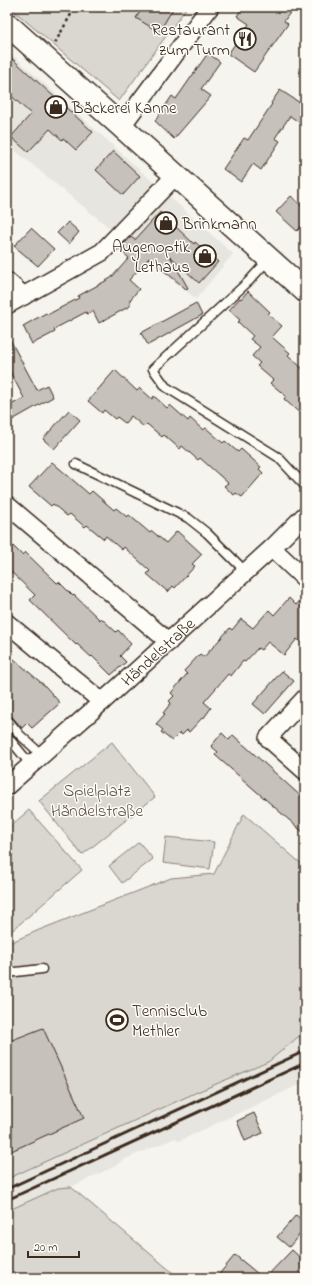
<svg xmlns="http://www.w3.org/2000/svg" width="312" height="1285" font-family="'Indie Flower',sans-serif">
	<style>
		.built { fill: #e7e5df }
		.green { fill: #dad6d0; stroke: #8a8077 }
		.building { fill: #c7c1bb; stroke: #3b2a1e }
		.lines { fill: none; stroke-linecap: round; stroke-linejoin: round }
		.lane-casing { stroke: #3b2a1e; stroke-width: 11 }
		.street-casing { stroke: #3b2a1e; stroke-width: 20 }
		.secondary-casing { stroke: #3b2a1e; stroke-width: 25 }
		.path { stroke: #3b2a1e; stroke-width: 2.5; stroke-dasharray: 3 3; stroke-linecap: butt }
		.lane { stroke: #fdfcf7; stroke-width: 8 }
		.street { stroke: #fdfcf7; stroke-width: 17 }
		.secondary { stroke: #fdfcf7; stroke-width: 22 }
		.rail { stroke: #3b2a1e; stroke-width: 3 }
		.labels { text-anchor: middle; stroke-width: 3; stroke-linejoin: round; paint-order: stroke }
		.poi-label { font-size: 17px; fill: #3b2a1e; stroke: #fdfcf7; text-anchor: start }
		.street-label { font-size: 17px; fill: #3b2a1e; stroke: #fdfcf7 }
		.park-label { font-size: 17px; fill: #63554a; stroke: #fdfcf7 }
	</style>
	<rect width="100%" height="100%" fill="#f5f4ee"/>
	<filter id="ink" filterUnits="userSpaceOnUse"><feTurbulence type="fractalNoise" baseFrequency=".025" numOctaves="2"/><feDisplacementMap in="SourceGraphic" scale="8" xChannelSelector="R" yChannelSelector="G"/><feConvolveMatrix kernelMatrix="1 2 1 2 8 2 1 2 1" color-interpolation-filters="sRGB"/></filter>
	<g filter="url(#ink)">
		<!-- built -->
		<path class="built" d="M7 50 233 254 196 299 7 144Z
			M305 1034V1082L179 1141 175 1138 125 1159 113 1167 71 1187 58 1188 7 1211V1179L195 1093 268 1062 298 1037Z"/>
		<!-- green -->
		<path class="green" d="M15 7H187L119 101 13 10Z
			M112 742 155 797 82 855 39 801Z
			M29 810 82 870 7 935V829Z
			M244 814 305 867V1034L298 1037 268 1062 195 1093 7 1179V944L39 930 171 878 214 874Z
			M166 837 214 842 210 869 163 863Z
			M139 842 153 859 122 883 109 866Z
			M71 1187 179 1278H7V1211L58 1188Z"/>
		<!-- building -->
		<path class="building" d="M143 7H174L159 32 136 18Z
			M243 7H294L284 21 288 24 254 72 228 54 249 24 237 16Z
			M208 53 220 62 201 89 211 96 174 139 155 121 172 96 176 99Z
			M7 54 93 132 76 150 63 138 62 140 50 129 28 152 11 137 31 114 7 92Z
			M280 90 305 106V115L300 123 290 116 275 138 280 141 261 170 253 164 241 182 223 169 244 138 248 140 272 104 271 103Z
			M113 151 140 176 123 195 96 170Z
			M291 196 305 209V223L297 231 276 212Z
			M160 212 194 244 195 242 218 262 199 283 170 256 188 288 186 289 149 258 129 280 139 289 130 300V306L99 323 93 311 87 314 86 312 54 329 55 332 32 344 23 326 46 313 47 315 79 298 78 296 111 278 129 258 119 249 131 237 135 240Z
			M68 222 79 232 69 244 57 233Z
			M31 228 54 249 38 266 14 246Z
			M248 291 270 312 268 314 282 326 272 337 290 353 288 355 305 371V418L284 399 286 396 270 383 273 380 257 366 260 363 252 356 260 347 250 339 253 336 238 322 240 320 229 310 240 298 241 299Z
			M196 303 202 315 148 345 141 333Z
			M7 334 37 390 47 385 53 397 7 423V407L24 398 7 366Z
			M115 370 137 391 140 388 152 399 154 396 167 408 170 405 188 421 190 418 203 430 206 428 223 443 225 441 238 452 241 449 261 467 259 469 263 473 242 497 236 493 234 495 224 486 228 483 200 458 198 460 182 446 180 449 164 435 162 437 147 424 144 427 131 416 125 423 117 417 115 419 104 410 102 413 88 401Z
			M69 410 80 420 54 449 43 439Z
			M52 462 89 494 92 491 114 510 116 508 127 517 129 515 150 533 152 531 166 543 177 531 202 554 192 564 195 566 175 588 173 586 168 592 147 574 150 571 124 547 122 550 106 536 104 539 87 525 85 527 70 514 67 516 53 504 51 506 29 487Z
			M7 540 22 555 25 552 57 583 59 582 73 596 74 595 100 620 101 618 116 632 118 630 131 644 120 656 126 662 111 675 92 656 91 657 77 644 76 645 30 600 35 595 7 568Z
			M305 595V646L297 639 284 655 268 642 261 650 258 648 245 662 243 661 231 676 228 674 204 702 211 708 203 719 202 718 189 732 187 730 182 735 180 733 172 741 161 732 163 730 156 724 165 714 163 713 171 703 169 701 174 696 171 693 187 674 184 671 200 654 204 657 230 628 232 630 241 619 253 628 269 610 274 615 289 598 296 605Z
			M7 653 45 686 60 703 32 728 27 723 22 728 7 711Z
			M282 671 294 681 265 714 253 704Z
			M222 733 229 740 233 735 305 800V834L215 755 218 752 211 746Z
			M43 1028 84 1118 7 1153V1042Z
			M254 1113 263 1133 245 1141 237 1121Z
			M296 1215 305 1223V1228L289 1247 277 1237Z
			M292 1250 305 1262V1269L297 1278H265Z
			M235 1255 263 1278H216Z"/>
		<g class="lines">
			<!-- lane casing -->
			<g class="lane-casing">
				<path id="lane" d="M268 260 249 281 153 369 166 387 278 457 305 486
					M76 464 188 518 207 533 246 572
					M7 719 20 735 42 755
					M7 736 31 765
					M7 973 42 969"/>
			</g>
			<!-- street casing -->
			<g class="street-casing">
				<g id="street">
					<path d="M121 127 210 7"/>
					<path d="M7 281 24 296"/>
					<path d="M7 305 102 252 175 176"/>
					<path d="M7 505 169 642"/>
					<path d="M272 548 305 579"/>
					<path d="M7 623 102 702"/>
					<path d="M305 698 268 738 305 771"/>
					<path id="s1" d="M7 786 102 702 272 548 305 515"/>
				</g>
			</g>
			<!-- secondary casing -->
			<g class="secondary-casing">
				<path id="secondary" d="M7 24 305 291"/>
			</g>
			<!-- path -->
			<path class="path" d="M87 7C94 12 106 10 114 7
				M55 43 75 7"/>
			<!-- lane -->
			<use href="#lane" class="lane"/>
			<!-- street -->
			<use href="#street" class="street"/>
			<!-- secondary -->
			<use href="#secondary" class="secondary"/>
			<!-- rail -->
			<path class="rail" d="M7 1189 305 1051
				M7 1200 305 1063"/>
		</g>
	</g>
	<!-- icons -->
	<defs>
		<g id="restaurant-ring" transform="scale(1.15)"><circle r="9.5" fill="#fdfcf7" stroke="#3b2a1e" stroke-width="1.5"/><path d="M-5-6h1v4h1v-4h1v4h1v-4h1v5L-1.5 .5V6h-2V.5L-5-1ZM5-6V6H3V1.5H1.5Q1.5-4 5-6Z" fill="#3b2a1e"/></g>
		<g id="shop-ring" transform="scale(1.15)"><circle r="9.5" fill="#fdfcf7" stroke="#3b2a1e" stroke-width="1.5"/><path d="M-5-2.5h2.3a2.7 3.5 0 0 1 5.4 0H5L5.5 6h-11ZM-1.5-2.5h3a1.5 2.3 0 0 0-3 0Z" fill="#3b2a1e"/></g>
		<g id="stadium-ring" transform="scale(1.15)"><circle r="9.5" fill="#fdfcf7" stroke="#3b2a1e" stroke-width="1.5"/><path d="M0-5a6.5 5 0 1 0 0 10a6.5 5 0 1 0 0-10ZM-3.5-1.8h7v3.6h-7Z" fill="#3b2a1e"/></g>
	</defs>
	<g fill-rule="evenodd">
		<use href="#restaurant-ring" x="245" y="39"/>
		<use href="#shop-ring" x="56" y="107"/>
		<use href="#shop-ring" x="166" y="223"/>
		<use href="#shop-ring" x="205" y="256"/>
		<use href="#stadium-ring" x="117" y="1020"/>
	</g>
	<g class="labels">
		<!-- poi labels -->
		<g class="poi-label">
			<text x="230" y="35" text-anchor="end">Restaurant<tspan x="230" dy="20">zum Turm</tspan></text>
			<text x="72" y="113">Bäckerei Kanne</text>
			<text x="182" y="229">Brinkmann</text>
			<text x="190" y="252" text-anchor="end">Augenoptik<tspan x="190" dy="20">Lethaus</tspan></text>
			<text x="132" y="1016">Tennisclub<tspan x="132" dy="20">Methler</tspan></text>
		</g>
		<!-- street labels -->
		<g class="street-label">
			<text dy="6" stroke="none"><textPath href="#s1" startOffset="202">Händelstraße</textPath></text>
		</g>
		<!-- park labels -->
		<g class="park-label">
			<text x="97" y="796">Spielplatz<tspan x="97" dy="20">Händelstraße</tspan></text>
		</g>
	</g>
	<!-- margin -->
	<rect width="312" height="1285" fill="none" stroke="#fdfcf7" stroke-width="24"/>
	<rect x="12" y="12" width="288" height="1261" fill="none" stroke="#3b2a1e" stroke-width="1.5" filter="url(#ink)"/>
	<!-- scale -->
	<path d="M28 1251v6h51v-6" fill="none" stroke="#3b2a1e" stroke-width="2"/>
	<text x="34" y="1251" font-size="12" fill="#3b2a1e" stroke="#fdfcf7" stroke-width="3" paint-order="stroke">20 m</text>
</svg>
